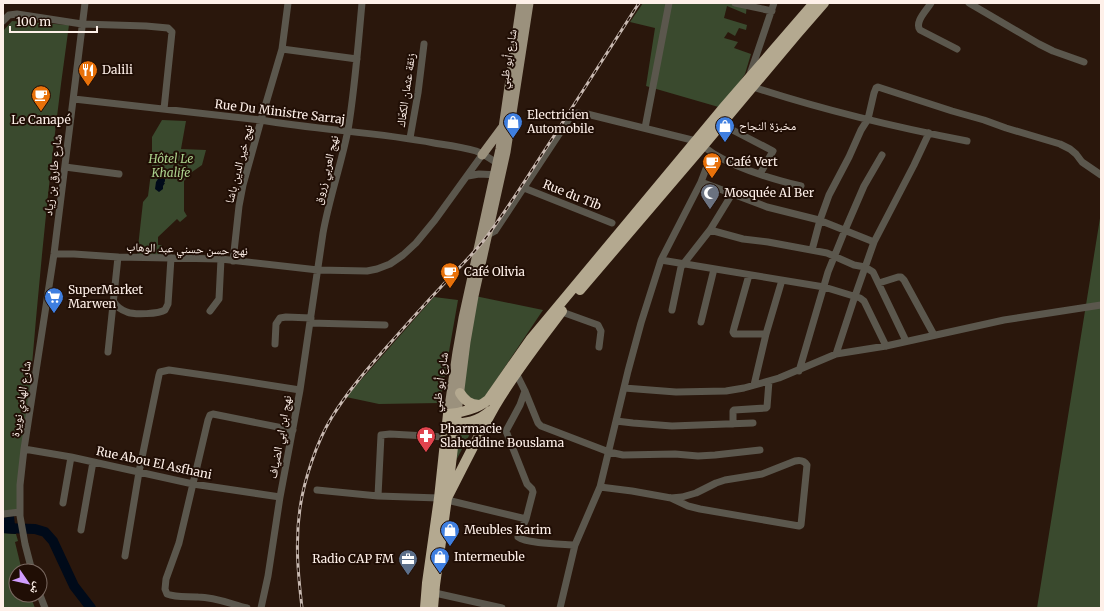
<svg xmlns="http://www.w3.org/2000/svg" width="1104" height="611" font-family="Merriweather,'Noto Naskh Arabic',serif">
	<style>
		.green { fill: #3a4a2e }
		.water { fill: #000a19 }
		.lines { fill: none; stroke-linecap: round; stroke-linejoin: round }
		.river { stroke: #000a19; stroke-width: 10 }
		.minor { stroke: #5b574d; stroke-width: 7 }
		.major { stroke: #9b917d; stroke-width: 9 }
		.highway { stroke: #b4a990; stroke-width: 10 }
		.rail-casing { stroke: #c8b9b1; stroke-width: 3 }
		.rail { stroke: #200e05; stroke-width: 1.5; stroke-dasharray: 4.5; stroke-linecap: butt }
		.labels { text-anchor: middle; stroke-width: 4; stroke-linejoin: round; paint-order: stroke }
		.street-label { font-size: 12px; fill: #fef0e9; stroke: #200e05 }
		.poi-label { font-size: 12px; fill: #fef0e9; stroke: #200e05; text-anchor: start }
		.park-label { font-size: 12px; font-style: italic; fill: #abd38e; stroke: #200e05 }
	</style>
	<rect width="100%" height="100%" fill="#2a170c"/>
	<!-- green -->
	<path class="green" d="M643 3H747L746 14 727 6 724 18 747 25 746 30 739 28 735 36 728 32 724 38 738 42 734 48 751 54 745 74 722 108 646 86 655 28 630 22Z
		M12 21 69 25C46 186 33 349 20 511L3 515V31Z
		M162 120 186 121 181 149 206 150 202 165 192 172 184 181V211L187 216 180 222 177 219 158 237V245H162L161 255 137 256 143 202 148 196 152 165V137Z
		M1101 212V608H1037Z
		M475 296 543 310 478 407 461 394Z
		M434 297 458 300 440 403 379 404 346 397Z
		M471 432 451 470 456 433Z
		M3 533 16 534 18 541 15 542 22 571H16V595H30L35 608H3Z"/>
	<!-- water -->
	<path class="water" d="M160 176H165V181L164 183H165L163 186V189L159 192 155 189 156 182 158 179 157 178Z
		M14 516 16 534 3 533V518Z"/>
	<g class="lines">
		<!-- river -->
		<path class="river" d="M3 528 35 529 45 532 53 541 74 586 91 608"/>
		<!-- minor -->
		<path class="minor" d="M735 3 772 11
			M931 3C927 10 914 22 920 30L957 49
			M969 3 1039 44 1053 51 1084 62
			M3 21 9 15 17 14 82 24 146 26 168 28 172 32 164 109
			M282 49 357 59
			M750 74 774 3
			M750 85 753 87C823 110 894 127 967 141
			M74 99 261 120C318 130 376 132 434 143 447 145 463 147 476 151 484 154 492 160 500 165
			M721 124 773 151 760 174
			M645 128 669 3
			M410 138 418 93 424 44
			M714 154C740 170 772 179 801 186
			M65 167 119 174
			M468 176 479 174 499 175
			M701 182 767 207 819 220 874 242
			M524 188 612 223
			M710 230 743 239 768 242 827 253 854 265 865 267 873 272 906 341
			M486 236 495 231 571 116 575 113 587 114 696 141 714 154 709 161 701 182 661 260 641 323 628 371 600 487 575 545 560 608
			M812 250 820 220 829 195 849 157 861 130 868 119 874 93 876 88 878 87 952 111 984 120 1006 128 1060 144 1070 149 1076 154 1082 162 1101 175
			M54 254H74L118 257 221 259 318 270 367 271 377 269 390 264 403 255 416 243 435 220 482 155
			M661 260 824 287 860 298 864 301 886 346
			M233 261 239 206 243 185 261 120 282 49 288 3
			M749 275 734 328 733 332 734 334H766L782 280
			M879 283 898 277H901L904 280 934 335
			M114 302C117 307 121 310 127 312 134 315 159 314 165 310L168 304 171 258
			M672 310 681 267 710 230 732 194
			M210 311 219 299 221 259
			M562 312 598 325 601 331 599 347
			M701 322 714 269
			M310 323 385 325
			M275 344 276 324 280 318 286 317 311 318
			M108 352 118 257
			M836 354 855 296 874 242 914 165 929 133
			M799 371 828 272 845 230 864 186 882 155
			M516 373 525 391 538 423 541 426 609 452 623 455 675 454 698 456 715 455 760 450
			M754 385 766 334
			M624 388 676 392 726 391 744 388 779 378 836 354 886 346 1004 320 1101 305
			M525 391 520 405 506 431 527 484 532 489 533 492 526 519 518 537C527 544 563 544 575 545
			M616 421 633 423 672 426 753 423
			M733 424V411L734 410 766 408 767 407 769 381
			M24 449 71 457 193 484 280 497
			M600 487 632 491 671 498 682 497 696 493 716 483 725 480 762 474 795 461C800 460 804 460 807 465L801 525 799 526 700 509 688 506 671 498
			M317 490 378 496 439 498
			M378 496 381 435 390 434 445 437
			M447 500 526 519
			M63 503 71 457
			M3 514 20 512
			M81 530 93 462
			M125 556 139 472 159 375 160 372 169 370 224 378 300 390
			M32 571 25 544 20 516V485L24 449 54 254 85 3
			M435 593 502 608
			M40 595 45 608
			M247 608C231 604 215 597 198 597 188 596 177 598 167 594L165 589 166 579 179 543 208 420 210 415 213 414 293 430
			M261 608 268 576 280 497 300 390 323 233C329 199 341 165 348 130 355 88 358 45 362 3"/>
		<!-- major -->
		<path class="major" d="M482 155 502 128
			M457 413 466 342 474 296 506 152 529 3
			M448 414 457 352 463 318 500 149 521 3"/>
		<!-- highway -->
		<path class="highway" d="M580 290 703 146 797 34 824 3
			M460 393C465 401 470 404 479 405
			M451 424C466 423 478 422 490 411
			M447 498C463 467 478 436 495 406 515 372 539 342 562 311
			M425 608 427 583 439 498 448 414C462 413 478 408 488 400L530 340 555 310 724 107 814 3
			M433 608 435 585 447 498 457 413"/>
		<!-- rail casing -->
		<g class="rail-casing">
			<path id="rail" d="M302 608C298 574 295 542 300 508 304 480 317 441 332 417 349 389 371 365 392 341 408 323 424 305 440 288 456 270 474 254 488 235 511 204 531 171 552 139 581 94 610 48 639 3"/>
		</g>
		<!-- rail -->
		<use href="#rail" class="rail"/>
	</g>
	<!-- icons -->
	<defs>
		<g id="restaurant-pin" transform="scale(1)"><path d="M0 17L-7.5 6A9.5 9.5 0 1 1 7.5 6Z" fill="#e8710a" stroke="#200e05"/><path d="M-5-6h1v4h1v-4h1v4h1v-4h1v5L-1.5 .5V6h-2V.5L-5-1ZM5-6V6H3V1.5H1.5Q1.5-4 5-6Z" fill="#fff"/></g>
		<g id="cafe-pin" transform="scale(1)"><path d="M0 17L-7.5 6A9.5 9.5 0 1 1 7.5 6Z" fill="#e8710a" stroke="#200e05"/><path d="M-5.5-4.5H6V0H3Q3 3.5 0 3.5H-2.5Q-5.5 3.5-5.5 0ZM3-3.2v2h1.7v-2ZM-6 4.5H4V6H-6Z" fill="#fff"/></g>
		<g id="shop-pin" transform="scale(1)"><path d="M0 17L-7.5 6A9.5 9.5 0 1 1 7.5 6Z" fill="#3f7fe0" stroke="#200e05"/><path d="M-5-2.5h2.3a2.7 3.5 0 0 1 5.4 0H5L5.5 6h-11ZM-1.5-2.5h3a1.5 2.3 0 0 0-3 0Z" fill="#fff"/></g>
		<g id="mosque-pin" transform="scale(1)"><path d="M0 17L-7.5 6A9.5 9.5 0 1 1 7.5 6Z" fill="#6b7280" stroke="#200e05"/><path d="M3.5-4.9A6 6 0 1 0 3.5 4.9A5 5 0 1 1 3.5-4.9Z" fill="#fff"/></g>
		<g id="supermarket-pin" transform="scale(1)"><path d="M0 17L-7.5 6A9.5 9.5 0 1 1 7.5 6Z" fill="#3f7fe0" stroke="#200e05"/><path d="M-6-5.5h2.5l.6 2H6L4.5 2H-2.5L-4.4-4H-6ZM-1.5 3.2a1.3 1.3 0 1 0 .1 0ZM3 3.2a1.3 1.3 0 1 0 .1 0Z" fill="#fff"/></g>
		<g id="pharmacy-pin" transform="scale(1)"><path d="M0 17L-7.5 6A9.5 9.5 0 1 1 7.5 6Z" fill="#e0444e" stroke="#200e05"/><path d="M-2-6h4v4h4v4h-4v4h-4v-4h-4v-4h4Z" fill="#fff"/></g>
		<g id="office-pin" transform="scale(1)"><path d="M0 17L-7.5 6A9.5 9.5 0 1 1 7.5 6Z" fill="#5c6f8a" stroke="#200e05"/><path d="M-6-3h4V-5.5h4V-3h4V5H-6ZM-1-4.5V-3h2v-1.5ZM-6 0V1H6V0Z" fill="#fff"/></g>
	</defs>
	<g fill-rule="evenodd">
		<use href="#restaurant-pin" x="88" y="70"/>
		<use href="#cafe-pin" x="41" y="95"/>
		<use href="#shop-pin" x="513" y="122"/>
		<use href="#shop-pin" x="725" y="126"/>
		<use href="#cafe-pin" x="712" y="162"/>
		<use href="#mosque-pin" x="710" y="193"/>
		<use href="#cafe-pin" x="450" y="272"/>
		<use href="#supermarket-pin" x="54" y="297"/>
		<use href="#pharmacy-pin" x="426" y="436"/>
		<use href="#shop-pin" x="450" y="530"/>
		<use href="#shop-pin" x="440" y="557"/>
		<use href="#office-pin" x="408" y="559"/>
	</g>
	<g class="labels">
		<!-- street labels -->
		<g class="street-label">
			<text transform="translate(508 59) rotate(-81)" y="4">شارع أبو ظبي</text>
			<text transform="translate(406 90) rotate(-82)" y="4">زنقة عثمان الكعّاك</text>
			<text transform="translate(280 112) rotate(7)" y="4">Rue Du Ministre Sarraj</text>
			<text transform="translate(239 164) rotate(-76)" y="4">نهج خير الدين باشا</text>
			<text transform="translate(326 170) rotate(-76)" y="4">نهج العربي زروق</text>
			<text transform="translate(53 175) rotate(-83)" y="4">شارع طارق بن زياد</text>
			<text transform="translate(572 195) rotate(22)" y="4">Rue du Tib</text>
			<text transform="translate(187 249) rotate(2)" y="4">نهج حسن حسني عبد الوهاب</text>
			<text transform="translate(440 382) rotate(-82)" y="4">شارع أبو ظبي</text>
			<text transform="translate(21 399) rotate(-81)" y="4">شارع الهادي نويرة</text>
			<text transform="translate(280 437) rotate(-80)" y="4">نهج ابن ابي الضياف</text>
			<text transform="translate(154 463) rotate(12)" y="4">Rue Abou El Asfhani</text>
		</g>
		<!-- poi labels -->
		<g class="poi-label">
			<text x="102" y="74">Dalili</text>
			<text x="527" y="119">Electricien<tspan x="527" dy="14">Automobile</tspan></text>
			<text x="41" y="124" text-anchor="middle">Le Canapé</text>
			<text x="739" y="130">مخبزة النجاح</text>
			<text x="726" y="166">Café Vert</text>
			<text x="724" y="197">Mosquée Al Ber</text>
			<text x="464" y="276">Café Olivia</text>
			<text x="68" y="294">SuperMarket<tspan x="68" dy="14">Marwen</tspan></text>
			<text x="440" y="433">Pharmacie<tspan x="440" dy="14">Slaheddine Bouslama</tspan></text>
			<text x="464" y="534">Meubles Karim</text>
			<text x="454" y="561">Intermeuble</text>
			<text x="394" y="563" text-anchor="end">Radio CAP FM</text>
		</g>
		<!-- park labels -->
		<g class="park-label">
			<text x="171" y="163">Hôtel Le<tspan x="171" dy="14">Khalife</tspan></text>
		</g>
	</g>
	<!-- border -->
	<rect width="1104" height="611" fill="none" stroke="#fef0e9" stroke-width="8"/>
	<!-- north arrow -->
	<g transform="translate(28 583) rotate(124)"><circle r="19" fill="#200e05" stroke="#796860"/>
	<path d="M0-3L7 15L0 10L-7 15Z" fill="#d09dfe"/>
	<text y="-6" font-size="11" font-weight="bold" text-anchor="middle" fill="#fef0e9">ش</text>
	</g>
	<!-- scale -->
	<path d="M10 26v6h87v-6" fill="none" stroke="#fef0e9" stroke-width="2"/>
	<text x="16" y="26" font-size="12" fill="#fef0e9" stroke="#200e05" stroke-width="3" paint-order="stroke">100 m</text>
</svg>
